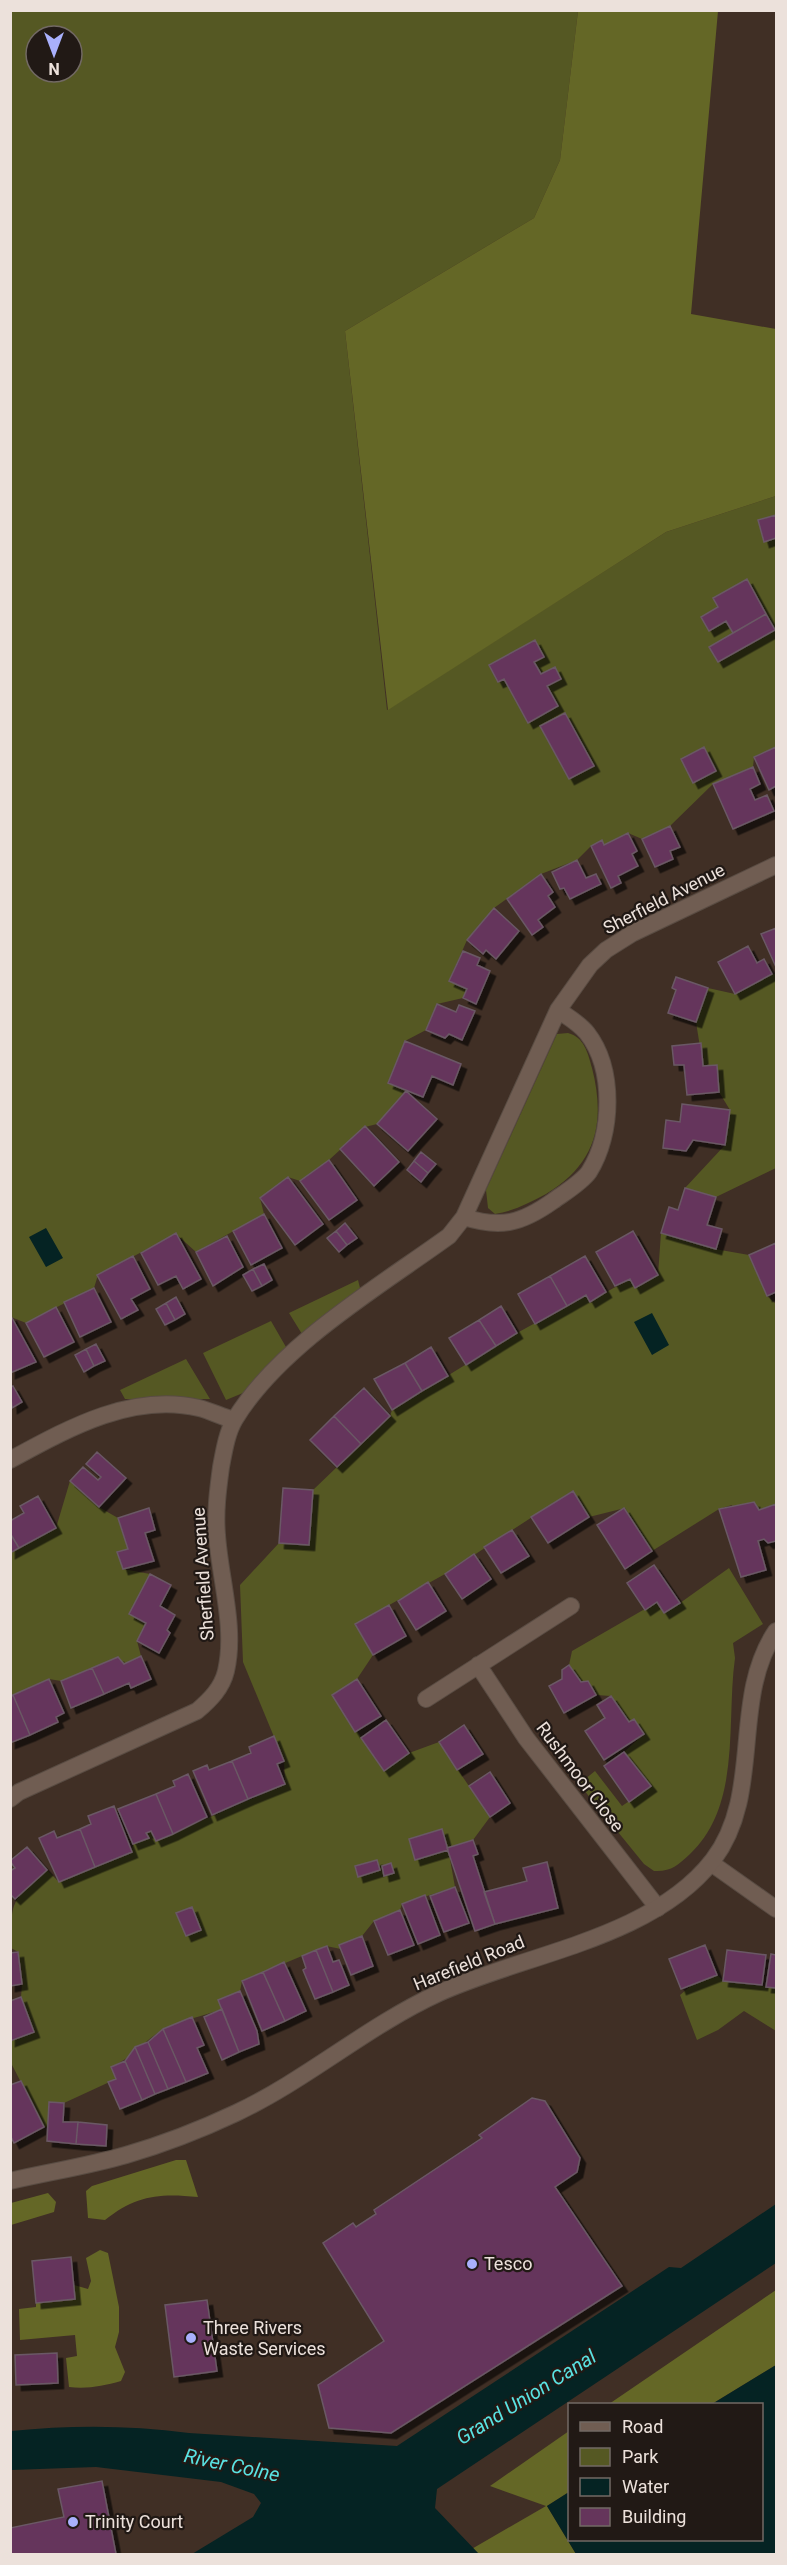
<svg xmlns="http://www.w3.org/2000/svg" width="787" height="2565" font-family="Roboto,sans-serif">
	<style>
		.green { fill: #555823; fill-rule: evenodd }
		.forest { fill: #646726 }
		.water { fill: #052323 }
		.building { fill: #65355b; stroke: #6a5865; stroke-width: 1.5; filter: url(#shadow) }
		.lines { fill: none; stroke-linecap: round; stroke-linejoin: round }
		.minor-casing { stroke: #594c43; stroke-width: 18 }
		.tertiary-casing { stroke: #594c43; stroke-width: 18 }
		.minor { stroke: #705d52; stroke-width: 16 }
		.tertiary { stroke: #705d52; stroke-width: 16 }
		.poi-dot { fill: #a9b0fc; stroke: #211915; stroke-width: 2 }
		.labels { text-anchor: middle; stroke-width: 4.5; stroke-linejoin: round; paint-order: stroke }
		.street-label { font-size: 18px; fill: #ece1db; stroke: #211915 }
		.poi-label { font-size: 18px; fill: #ece1db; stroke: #211915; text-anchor: start }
		.water-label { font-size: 20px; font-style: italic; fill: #59e2e2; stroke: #211915 }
	</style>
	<defs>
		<filter id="shadow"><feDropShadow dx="5.5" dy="5.5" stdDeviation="0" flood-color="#0009"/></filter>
	</defs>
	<rect width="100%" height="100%" fill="#402f25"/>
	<!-- green -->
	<path class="green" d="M11 11H578L560 160 534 218 345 331 387 710 666 532 776 496V747L754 757 753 767 713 784 670 826 642 839 628 833 604 845 601 841 591 846 577 860 541 874 494 908 467 940 449 981 467 989 463 998 437 1004 426 1030 405 1041 388 1082 406 1091 377 1124 365 1127 329 1160 300 1181 288 1177 260 1198 264 1214 196 1252 176 1234 98 1275 94 1288 26 1323 11 1317ZM36 36H72V72H36Z
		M772 974H776V1168L716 1197 685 1188 725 1145 730 1110 719 1092 717 1065 703 1066 696 1022 708 988 735 994Z
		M568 1033C584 1037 588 1053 592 1068 606 1123 596 1164 546 1194 529 1203 514 1211 495 1214L488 1208 486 1190 557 1034Z
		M661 1233 715 1249 749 1255 767 1296 776 1304V1504L759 1510 733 1508 732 1505 719 1509 652 1551 625 1508 589 1517 572 1491 445 1574 355 1624 373 1655 357 1679 332 1695 385 1771 409 1753 439 1742 490 1817 473 1840 448 1848 455 1887 402 1904 400 1910 374 1921 362 1936 341 1949 326 1946 242 1981 240 1991 218 2000 222 2009C202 2017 183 2019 164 2029 145 2039 133 2058 111 2067L116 2079 64 2103 49 2102 48 2127H44L11 2063V2041L34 2032 21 1997 22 1984 18 1952 11 1948C11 1900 11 1901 47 1870L59 1882 132 1852 133 1844 148 1838 146 1833 151 1831 156 1841 285 1784 284 1761 243 1662 240 1585 279 1543 309 1545 313 1490 390 1416 392 1410 517 1333 586 1295 590 1301 630 1279 635 1288 658 1275Z
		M358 1280 360 1288 302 1334 289 1313Z
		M271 1321 286 1347 243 1393 226 1400 203 1353Z
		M186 1359 210 1399H125L120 1390Z
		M70 1481 97 1506 118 1518 128 1549 118 1553 123 1569 150 1574 146 1623 137 1641 141 1656 124 1664 118 1657 61 1681 49 1679 11 1697V1553L56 1528Z
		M729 1568 763 1624 733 1643 735 1658C726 1721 742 1805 690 1854 678 1865 671 1872 654 1871L644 1864 579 1784 595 1771 622 1806 651 1786 624 1752 644 1734 634 1719 629 1722 611 1696 596 1695 588 1681 581 1682 569 1665 572 1651 657 1602 680 1603Z
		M717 1975 724 1981 776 1988V2031L744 2011 718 2030 697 2040 680 1995 693 1984Z"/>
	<!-- forest -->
	<path class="forest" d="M578 11H718L691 314 776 329V496L666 532 388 710 345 331 534 218 560 160Z
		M176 2160H186L198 2197C160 2193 136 2195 105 2220L88 2218 86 2191 92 2186Z
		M48 2193 56 2202 54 2212 11 2225V2203Z
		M100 2250 108 2253 119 2307V2332L115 2347 125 2372 121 2381C103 2386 88 2389 69 2387L66 2358 77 2356 75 2335 20 2340 19 2309 36 2307V2303L75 2299 74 2285 88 2289 91 2281 86 2258Z
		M776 2290V2365L712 2404H609Z
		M569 2431V2492L547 2506 576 2554H463L546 2506 490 2486Z"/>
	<!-- water -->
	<path class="water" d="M46 1228 63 1258 46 1267 29 1237Z
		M652 1313 669 1345 652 1355 634 1322Z
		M776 2204V2263L437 2489 435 2508 479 2554H192L253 2517 261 2503 254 2494 221 2482 96 2467 11 2470V2431C71 2425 129 2425 189 2433L397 2446 669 2267 681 2268Z
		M776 2365V2554H576L547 2506 569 2492 570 2540H762V2404H712Z"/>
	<!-- building -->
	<path class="building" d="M776 515V538L764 542 758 520Z
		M747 579 766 614 733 633 726 621 709 631 701 617 718 607 713 598Z
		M766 614 775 630 718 662 709 647Z
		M535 640 544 657 534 662 541 674 555 667 561 679 547 686 558 706 528 723 504 679 498 682 489 665Z
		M565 713 594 766 569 779 540 726Z
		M704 747 716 771 693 783 681 759Z
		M776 747V786L769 790 754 757Z
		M753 767 760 784 750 789 755 800 767 795 774 811 733 829 713 784Z
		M670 826 680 847 670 851 673 859 655 867 642 839Z
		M628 833 637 851 632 854 638 866 618 876 621 883 611 888 591 846 602 840 604 845Z
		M577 860 586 878 596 874 601 884 570 899 564 888 560 889 552 872Z
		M541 874 553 892 548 896 555 907 538 920 543 927 532 935 507 899Z
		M494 908 519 931 496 959 486 950 483 954 467 940Z
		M776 928V967L761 934Z
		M748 946 757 963 764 959 772 974 735 994 718 962Z
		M463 951 480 958 477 965 490 971 476 1004 463 998 467 989 449 981Z
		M676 977 708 988 696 1022 668 1013 676 990 672 988Z
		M437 1004 456 1012 459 1005 475 1011 462 1040 449 1034 445 1038 426 1030Z
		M405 1041 461 1064 453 1085 432 1076 423 1097 388 1083Z
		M701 1043 703 1066 717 1065 719 1092 687 1095 684 1065H674L672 1046Z
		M406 1091 437 1119 408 1151 377 1124Z
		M682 1104 730 1110 725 1145 693 1140 686 1151 663 1148 666 1120 680 1122Z
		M365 1126 399 1162 374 1186 340 1149Z
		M421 1152 436 1164 428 1173 414 1161Z
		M329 1160 357 1200 329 1220 300 1181Z
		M414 1161 428 1173 421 1182 407 1170Z
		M288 1177 323 1224 295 1245 260 1198Z
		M685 1188 716 1197 707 1225 722 1229 716 1249 661 1233 669 1207 678 1210Z
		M264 1214 282 1248 251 1265 233 1231Z
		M345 1223 357 1238 347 1245 336 1231Z
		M336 1231 347 1245 339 1252 327 1238Z
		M633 1231 658 1275 635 1288 630 1279 615 1286 596 1252Z
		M176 1233 201 1279 183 1289 176 1276 158 1285 141 1253Z
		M227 1236 243 1267 213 1286 196 1252Z
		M776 1243V1292L767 1296 749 1255Z
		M133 1256 150 1289 131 1299 138 1310 121 1319 97 1275Z
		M585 1256 606 1292 590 1302 586 1295 567 1306 550 1276Z
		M264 1264 272 1280 262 1286 253 1269Z
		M253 1269 262 1286 252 1291 243 1275Z
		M550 1276 567 1306 535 1324 518 1294Z
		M94 1288 111 1322 80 1337 64 1302Z
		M176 1297 185 1314 175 1320 166 1303Z
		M166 1303 175 1320 165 1325 156 1309Z
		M501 1306 517 1333 496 1346 479 1320Z
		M56 1307 74 1342 44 1357 26 1323Z
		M11 1316 36 1362 10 1373V1317Z
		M479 1320 496 1346 466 1365 449 1338Z
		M96 1344 105 1361 94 1366 86 1349Z
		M431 1347 448 1376 422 1391 405 1363Z
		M86 1349 94 1366 84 1372 75 1355Z
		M405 1363 422 1391 392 1410 374 1379Z
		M13 1386 22 1402 12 1408 10 1387Z
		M364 1388 390 1416 361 1444 334 1416Z
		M334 1416 361 1444 337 1467 310 1440Z
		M97 1452 126 1478 99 1507 70 1481 83 1467 98 1480 101 1477 86 1464Z
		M283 1488 313 1490 309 1545 279 1543Z
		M573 1491 589 1517 548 1543 531 1517Z
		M38 1496 56 1528 19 1548 10 1533V1521L24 1513 20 1506Z
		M754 1502 759 1510 776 1504V1541L768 1543 764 1539 758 1541 766 1570 741 1577 719 1509Z
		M149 1508 155 1530 145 1533 154 1561 123 1569 117 1552 128 1549 118 1518Z
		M624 1508 652 1551 625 1569 597 1525Z
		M512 1530 529 1556 501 1573 484 1547Z
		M10 1533 19 1548 10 1553Z
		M474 1554 491 1579 462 1599 445 1574Z
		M654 1565 680 1603 664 1613 657 1602 645 1610 627 1583Z
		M150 1574 171 1585 160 1606 175 1615 167 1630 170 1633 159 1653 137 1641 146 1623 129 1614Z
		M428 1582 446 1611 416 1630 398 1601Z
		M389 1605 406 1636 373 1655 355 1624Z
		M141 1656 151 1679 131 1688 129 1683 104 1694 92 1668 118 1657 124 1664Z
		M569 1665 581 1682 588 1681 596 1695 564 1713 549 1686 562 1679V1670Z
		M92 1668 104 1694 71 1708 61 1681Z
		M49 1679 64 1713 56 1717 58 1722 30 1735 13 1695Z
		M357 1679 381 1716 355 1732 332 1695Z
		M13 1695 30 1735 10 1743V1697Z
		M611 1696 629 1722 634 1719 644 1734 604 1760 585 1731 605 1718 597 1705Z
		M386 1720 409 1753 384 1771 361 1738Z
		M464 1725 483 1754 457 1770 439 1742Z
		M274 1736 284 1761 277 1764 285 1784 248 1799 232 1761 251 1753 249 1747Z
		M624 1752 651 1786 629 1802 604 1766Z
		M232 1761 248 1799 212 1815 193 1771 207 1765 209 1770Z
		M490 1772 510 1803 490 1817 469 1786Z
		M188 1774 207 1817 173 1834 156 1794 175 1786 173 1781Z
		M156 1794 173 1834 156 1841 151 1831 146 1833 149 1838 133 1844 118 1809Z
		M114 1806 132 1852 95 1867 80 1829 91 1824 88 1816Z
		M80 1829 95 1867 59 1882 39 1838 54 1831 57 1838Z
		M442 1829 448 1850 415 1860 409 1839Z
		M473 1840 478 1854 473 1856 495 1924 475 1931 447 1848Z
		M27 1847 47 1870 15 1899 10 1894V1871L15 1868 10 1861Z
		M377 1860 380 1870 358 1877 355 1866Z
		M547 1862 558 1908 495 1924 484 1892 527 1881 523 1868Z
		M391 1863 394 1873 384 1876 382 1866Z
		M455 1887 469 1923 444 1932 430 1896Z
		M425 1895 440 1935 418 1944 402 1904Z
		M192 1907 201 1930 186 1936 176 1913Z
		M400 1910 414 1945 388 1955 374 1921Z
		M362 1936 373 1966 351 1975 339 1945Z
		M705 1945 717 1975 681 1989 669 1959Z
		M327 1946 333 1962 339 1960 349 1985 333 1992 316 1950Z
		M316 1950 333 1992 315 1999 303 1970 306 1968 302 1956Z
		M727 1950 766 1955 762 1985 723 1981Z
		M18 1952 22 1984 10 1986V1953Z
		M771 1954 776 1955V1988L766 1987Z
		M284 1962 306 2011 285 2021 263 1972Z
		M263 1972 285 2021 262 2031 242 1981Z
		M240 1991 257 2031 259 2044 239 2052 218 2000Z
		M21 1997 34 2032 10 2041V2001Z
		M222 2009 239 2052 222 2060 204 2017Z
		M192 2017 204 2045 197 2048 208 2073 186 2082 163 2029Z
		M163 2029 186 2082 168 2089 148 2042Z
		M148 2042 168 2089 155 2094 135 2047Z
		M135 2047 155 2094 142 2100 125 2061Z
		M125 2061 142 2100 120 2109 108 2082 116 2079 111 2067Z
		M21 2081 44 2127 14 2143 10 2135V2085Z
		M532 2098 545 2101 580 2158 577 2172 555 2187 622 2286 391 2433 329 2428 318 2385 384 2341 323 2243 353 2223 356 2227 376 2214 374 2210 482 2138 479 2135Z
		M49 2102 64 2103 63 2122H78L76 2144 47 2141Z
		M78 2122 107 2125 106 2146 76 2144Z
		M71 2257 75 2299 36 2303 32 2261Z
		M207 2300 217 2371 174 2377 165 2305Z
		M57 2353 58 2383 16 2385 15 2355Z
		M102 2481 116 2554H10V2528L64 2517 58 2489Z"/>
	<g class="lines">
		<!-- minor casing -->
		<g class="minor-casing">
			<path id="minor" d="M464 1217C501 1229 522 1223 553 1201 564 1193 581 1183 589 1172 613 1134 615 1069 587 1033 579 1023 568 1017 558 1010
				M10 1460C67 1429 132 1392 199 1408 211 1411 222 1417 234 1420
				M478 1665 526 1738 658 1908
				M426 1699 571 1606
				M10 1799 19 1792 197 1711C210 1700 222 1688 226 1671 236 1628 220 1579 217 1535 215 1512 218 1489 221 1467 224 1451 227 1432 235 1419 280 1345 380 1286 449 1236L464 1217 558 1010 590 965 606 950 633 933 776 865
				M711 1863 776 1909"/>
		</g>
		<!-- tertiary casing -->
		<g class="tertiary-casing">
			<path id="tertiary" d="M10 2181C49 2172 88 2166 126 2155 164 2144 200 2130 236 2113 308 2079 367 2026 439 1993 525 1954 653 1938 713 1860 764 1793 730 1699 776 1631"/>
		</g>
		<!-- minor -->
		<use href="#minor" class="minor"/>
		<!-- tertiary -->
		<use href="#tertiary" class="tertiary"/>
	</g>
	<!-- markers -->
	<g class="poi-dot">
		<circle cx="472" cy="2264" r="6"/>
		<circle cx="191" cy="2338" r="6"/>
		<circle cx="73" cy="2522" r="6"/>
	</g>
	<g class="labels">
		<!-- street labels -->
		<g class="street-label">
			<text transform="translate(664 899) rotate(-27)" y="6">Sherfield Avenue</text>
			<text transform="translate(203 1574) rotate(-94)" y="6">Sherfield Avenue</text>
			<text transform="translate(580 1777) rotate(53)" y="6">Rushmoor Close</text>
			<text transform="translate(469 1963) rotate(-22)" y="6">Harefield Road</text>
		</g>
		<!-- poi labels -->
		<g class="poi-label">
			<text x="484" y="2270">Tesco</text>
			<text x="203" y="2334">Three Rivers<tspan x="203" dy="21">Waste Services</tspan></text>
			<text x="85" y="2528">Trinity Court</text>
		</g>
		<!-- water labels -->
		<g class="water-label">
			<text transform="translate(526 2397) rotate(-32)" y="7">Grand Union Canal</text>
			<text transform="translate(232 2465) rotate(12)" y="7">River Colne</text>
		</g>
	</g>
	<!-- border -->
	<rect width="787" height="2565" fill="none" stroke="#ece1db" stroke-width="24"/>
	<!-- legend -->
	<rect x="568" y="2403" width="195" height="138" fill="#211915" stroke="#726964" stroke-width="1.5"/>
	<rect x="580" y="2422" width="30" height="9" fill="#705d52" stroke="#726964" stroke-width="1.5"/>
	<text x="622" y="2433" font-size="18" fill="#ece1db">Road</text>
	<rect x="580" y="2448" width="30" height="18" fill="#555823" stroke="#726964" stroke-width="1.5"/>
	<text x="622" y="2463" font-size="18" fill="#ece1db">Park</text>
	<rect x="580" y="2478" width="30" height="18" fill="#052323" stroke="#726964" stroke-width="1.5"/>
	<text x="622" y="2493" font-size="18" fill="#ece1db">Water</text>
	<rect x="580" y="2508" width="30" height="18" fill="#65355b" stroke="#726964" stroke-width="1.5"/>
	<text x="622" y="2523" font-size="18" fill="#ece1db">Building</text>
	<!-- north arrow -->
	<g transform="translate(54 54) rotate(180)"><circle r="28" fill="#211915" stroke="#726964" stroke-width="1.5"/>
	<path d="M0-4.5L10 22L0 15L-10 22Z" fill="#a9b0fc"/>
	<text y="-9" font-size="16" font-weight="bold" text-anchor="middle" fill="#ece1db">N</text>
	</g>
</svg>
